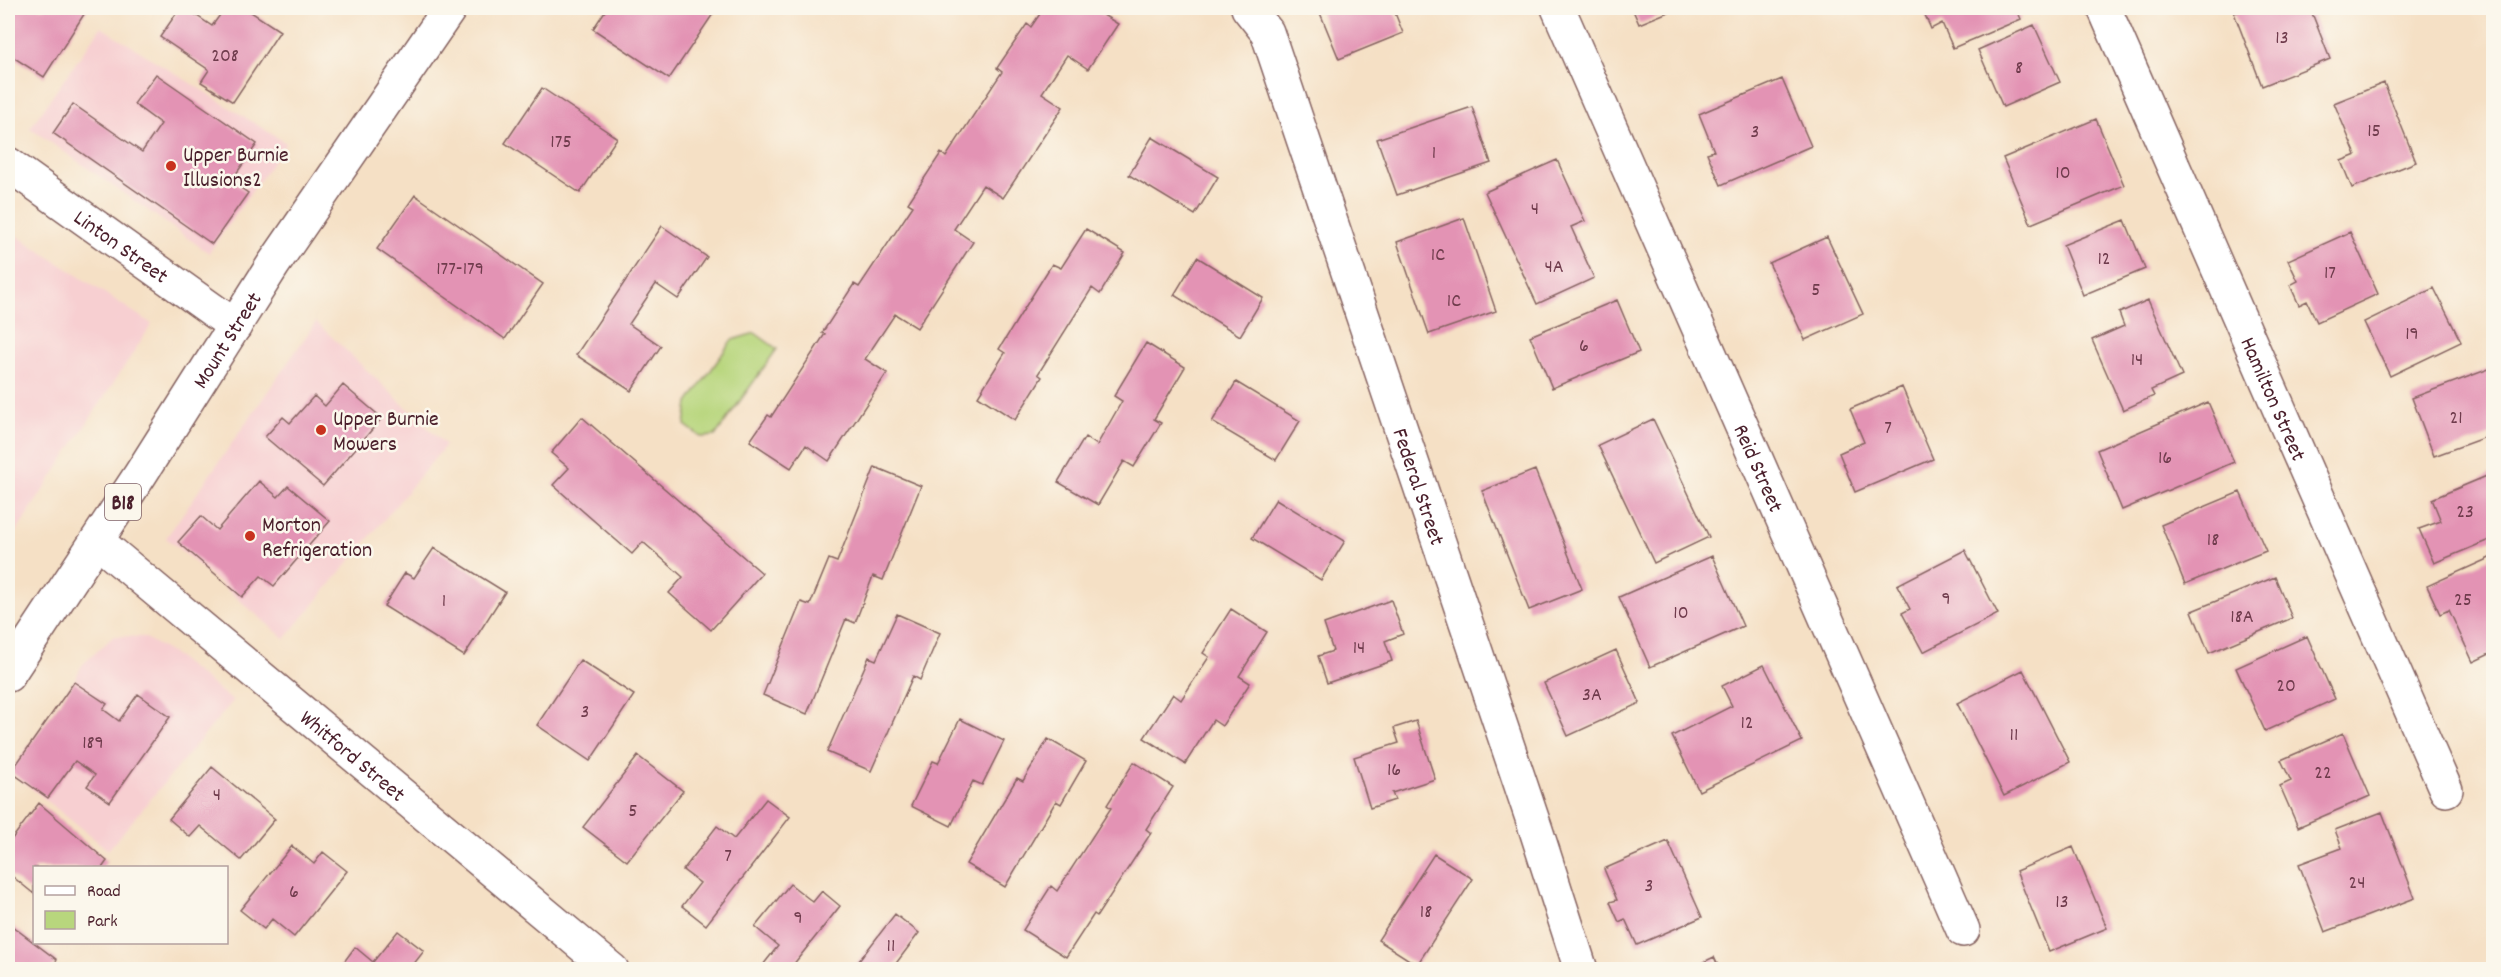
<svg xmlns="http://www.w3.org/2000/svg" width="2501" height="977" font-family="Dekko,sans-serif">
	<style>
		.built { fill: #f7cfd1 }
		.green { fill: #b8d67d; stroke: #817a54; stroke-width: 1.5 }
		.building { fill: #e393b4 }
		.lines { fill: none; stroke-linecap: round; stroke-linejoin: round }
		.minor-casing { stroke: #866361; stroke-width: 36 }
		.tertiary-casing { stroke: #866361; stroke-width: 36 }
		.trunk-casing { stroke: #866361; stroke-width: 36 }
		.minor { stroke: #fff; stroke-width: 33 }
		.tertiary { stroke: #fff; stroke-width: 33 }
		.trunk { stroke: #fff; stroke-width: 33 }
		.poi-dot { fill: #c8321e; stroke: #fbf7ec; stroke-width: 2 }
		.labels { text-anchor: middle; stroke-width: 5; stroke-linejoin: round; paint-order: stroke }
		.number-label { font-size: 20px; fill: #703c4d }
		.shield { fill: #fbf7ec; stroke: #7f6065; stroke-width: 1.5 }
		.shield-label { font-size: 21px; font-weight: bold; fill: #4a1f2b }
		.poi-label { font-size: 22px; fill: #4a1f2b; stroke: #fbf7ec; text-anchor: start }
		.street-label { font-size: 22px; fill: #4a1f2b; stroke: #fbf7ec }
	</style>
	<rect width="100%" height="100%" fill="#fbf7ec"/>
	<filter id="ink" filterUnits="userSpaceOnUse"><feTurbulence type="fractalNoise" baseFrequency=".0167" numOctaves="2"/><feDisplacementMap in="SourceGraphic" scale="12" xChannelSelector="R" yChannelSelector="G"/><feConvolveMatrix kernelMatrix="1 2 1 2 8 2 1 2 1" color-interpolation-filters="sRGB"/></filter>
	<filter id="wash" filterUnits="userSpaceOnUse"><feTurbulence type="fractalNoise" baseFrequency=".008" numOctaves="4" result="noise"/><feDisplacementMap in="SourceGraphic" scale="24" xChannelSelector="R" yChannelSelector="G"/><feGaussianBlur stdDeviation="1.35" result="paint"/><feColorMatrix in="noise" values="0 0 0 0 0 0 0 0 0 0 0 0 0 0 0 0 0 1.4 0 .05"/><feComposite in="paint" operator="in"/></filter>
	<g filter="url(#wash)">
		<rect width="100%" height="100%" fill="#f5e0c5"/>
		<!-- built -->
		<path class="built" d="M101 27 286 143 209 253 30 128Z
			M8 230 152 324 8 544Z
			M316 322 446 445 285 639 166 538Z
			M114 636 144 637 173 654 233 701 108 850 11 772 74 682 82 665Z"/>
		<!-- green -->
		<path class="green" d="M755 333 777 349 715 436 701 437 685 425 688 403 732 340Z"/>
		<g id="blocks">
			<!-- building -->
			<path class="building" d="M8 8H88L44 77 10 55 8 59Z
				M180 8H185L212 26 225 8H245L280 31 233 102 201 82 209 70 160 37Z
				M607 8H702L713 14 669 79 593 29Z
				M969 8H981L977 13Z
				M1044 8H1092L1118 24 1088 69 1067 55 1042 93 1063 107 1003 198 983 185 954 229 973 242 917 328 895 314 865 359 887 373 829 461 806 445 791 468 750 441 768 415 771 417 825 334 822 333 854 284 859 287 913 206 908 203 941 153 946 157 1002 72 997 68 1027 24 1031 27Z
				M1318 8H1393L1403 33 1339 59Z
				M1632 8H1678L1639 24Z
				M1922 8H2016L2021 19 1953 48 1942 23 1931 29Z
				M2248 8H2310L2330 59 2262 86 2234 13Z
				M2034 25 2060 82 2003 107 1978 50Z
				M156 74 257 144 231 181 248 193 212 244 53 133 73 104 142 152 161 124 134 104Z
				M1782 79 1811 146 1721 185 1707 153 1714 151 1699 114Z
				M2384 83 2416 162 2352 188 2341 161 2356 155 2334 103Z
				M542 88 617 138 580 193 505 143Z
				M1472 107 1491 163 1397 195 1377 139Z
				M2096 119 2124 185 2031 224 2003 158Z
				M1152 137 1218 177 1195 215 1129 175Z
				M1557 160 1585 221 1571 227 1594 278 1537 304 1485 192Z
				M415 195 543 284 505 339 377 249Z
				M1464 218 1496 311 1429 334 1397 242Z
				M2125 220 2145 269 2083 295 2063 245Z
				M662 226 707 257 678 299 656 284 629 324 661 346 631 391 576 355Z
				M1086 229 1125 253 1100 294 1092 288 1038 374 1042 377 1015 420 978 396 1005 353 999 349 1052 264 1061 268Z
				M2350 232 2378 294 2317 322 2307 301 2299 305 2290 285 2298 281 2288 260Z
				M1827 237 1863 314 1805 340 1769 263Z
				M1197 257 1263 298 1240 336 1174 295Z
				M2434 288 2461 342 2390 376 2364 322Z
				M1617 300 1639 352 1552 388 1530 336Z
				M2148 300 2182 376 2151 390 2154 396 2123 410 2092 340 2124 326 2119 313Z
				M1146 343 1185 367 1154 419 1161 423 1134 467 1124 461 1098 505 1058 482 1085 437 1097 445 1122 401 1114 396Z
				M2494 367V434L2434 456 2412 398Z
				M1236 382 1300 421 1276 460 1212 422Z
				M343 385 382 418 323 486 265 437 283 417 290 423 314 396 325 406Z
				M1902 387 1933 459 1855 492 1839 453 1864 442 1850 409Z
				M2208 402 2234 462 2122 510 2097 450Z
				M582 417 762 573 711 630 669 593 683 577 643 542 632 554 553 485 569 468 551 453Z
				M1653 419 1709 537 1654 563 1598 445Z
				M875 467 921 486 883 580 873 576 855 623 846 619 807 714 763 695 801 602 810 605 829 559 837 562Z
				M1535 470 1582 589 1529 610 1482 491Z
				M2494 473V538L2434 563 2419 529 2441 521 2432 499Z
				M259 481 278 497 288 486 330 521 274 586 261 576 242 597 178 542 201 516 217 530Z
				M2240 492 2266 551 2185 584 2161 525Z
				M1276 499 1345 541 1321 580 1252 538Z
				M434 548 505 592 464 656 384 606 405 573 414 578Z
				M1965 550 1998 614 1923 652 1902 613 1910 609 1897 585Z
				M1712 556 1743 626 1650 667 1619 597Z
				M2494 556V652L2473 662 2449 610 2440 614 2427 586Z
				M2275 577 2292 618 2209 653 2192 611Z
				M1391 600 1403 634 1385 641 1392 661 1327 683 1318 656 1333 651 1324 624Z
				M1231 609 1267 632 1239 676 1250 683 1222 726 1213 720 1185 764 1144 738 1173 694 1181 700 1209 657 1203 653Z
				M897 614 940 633 920 680 913 676 871 771 827 752 869 657 876 660Z
				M2307 636 2335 699 2265 731 2236 668Z
				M1616 650 1640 703 1568 736 1544 683Z
				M580 660 634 695 590 761 537 725Z
				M1764 665 1802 741 1699 791 1672 736 1732 706 1722 686Z
				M2023 670 2070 762 2004 796 1957 703Z
				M74 682 107 704 103 709 119 721 138 694 170 717 110 802 87 786 95 775 75 761 48 798 11 772Z
				M960 719 1004 741 982 785 973 781 951 826 911 806 933 761 938 763Z
				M1416 721 1435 779 1392 793 1395 800 1370 808 1354 757 1399 743 1394 728Z
				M2343 733 2370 796 2298 827 2280 786 2291 781 2281 760Z
				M1048 739 1086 761 1061 804 1056 801 1005 887 966 864 1017 778 1023 781Z
				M638 756 683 791 627 861 583 827Z
				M1134 762 1173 787 1146 829 1151 833 1097 916 1094 914 1066 957 1023 930 1051 886 1057 891 1111 808 1107 805Z
				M212 767 275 819 241 860 200 826 190 837 169 819Z
				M766 799 790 817 706 925 682 906 700 883 683 870 717 826 734 839Z
				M39 803 107 861 102 868H34V894L8 873V844Z
				M2382 812 2415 898 2325 932 2299 864 2342 848 2335 830Z
				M1668 841 1702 917 1637 945 1625 919 1619 922 1610 902 1617 900 1604 869Z
				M292 846 314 864 323 852 347 871 294 937 272 919 264 929 240 910Z
				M2073 847 2107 928 2049 952 2016 871Z
				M1434 854 1473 879 1417 965 1378 940Z
				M790 884 813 902 822 891 840 906 789 970H759L778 946 755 927Z
				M895 914 919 933 891 970H852Z
				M8 923 57 960 50 970H8Z
				M398 931 424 951 409 970H338L355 947 373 962Z
				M1714 957 1720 970H1687Z"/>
		</g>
	</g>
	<g filter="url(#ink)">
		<use href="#blocks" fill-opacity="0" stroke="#866361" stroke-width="1.5"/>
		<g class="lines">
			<!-- minor casing -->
			<g class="minor-casing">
				<g id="minor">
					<path id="s1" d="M1248 8 1267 32 1536 830 1581 970"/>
					<path id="s2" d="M1558 8 1963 930"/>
					<path id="s3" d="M2104 8 2446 790"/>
					<path id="s4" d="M97 541 612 970"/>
				</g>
			</g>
			<!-- tertiary casing -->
			<g class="tertiary-casing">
				<g id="tertiary">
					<path id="s5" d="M8 164 235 326"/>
				</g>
			</g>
			<!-- trunk casing -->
			<g class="trunk-casing">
				<g id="trunk">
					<path id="s6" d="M8 675 140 475 273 265 450 8"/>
				</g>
			</g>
			<!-- minor -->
			<use href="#minor" class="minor"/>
			<!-- tertiary -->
			<use href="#tertiary" class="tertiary"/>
			<!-- trunk -->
			<use href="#trunk" class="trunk"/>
		</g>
	</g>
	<!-- markers -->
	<g class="poi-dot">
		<circle cx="171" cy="166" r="6"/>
		<circle cx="321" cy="430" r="6"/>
		<circle cx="250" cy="536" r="6"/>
	</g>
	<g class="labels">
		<!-- number labels -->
		<g class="number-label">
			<text x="2282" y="43">13</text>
			<text x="225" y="61">208</text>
			<text x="2019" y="73">8</text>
			<text x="2374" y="136">15</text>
			<text x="1755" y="137">3</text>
			<text x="561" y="147">175</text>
			<text x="1434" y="158">1</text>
			<text x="2063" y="178">10</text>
			<text x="1535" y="214">4</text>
			<text x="1438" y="260">1C</text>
			<text x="2104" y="264">12</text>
			<text x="1554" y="272">4A</text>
			<text x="460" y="274">177-179</text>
			<text x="2330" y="278">17</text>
			<text x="1816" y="295">5</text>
			<text x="1454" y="306">1C</text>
			<text x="2412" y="339">19</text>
			<text x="1584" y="351">6</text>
			<text x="2137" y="365">14</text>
			<text x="2456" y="423">21</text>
			<text x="1888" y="433">7</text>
			<text x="2165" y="463">16</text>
			<text x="2465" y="517">23</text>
			<text x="2213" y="545">18</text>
			<text x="1946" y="604">9</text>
			<text x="2463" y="605">25</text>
			<text x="444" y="606">1</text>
			<text x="1681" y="618">10</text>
			<text x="2242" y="622">18A</text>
			<text x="1359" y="653">14</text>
			<text x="2286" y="691">20</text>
			<text x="1592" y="700">3A</text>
			<text x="585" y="717">3</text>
			<text x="1747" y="728">12</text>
			<text x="2014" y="740">11</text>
			<text x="93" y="748">189</text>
			<text x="1394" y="775">16</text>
			<text x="2323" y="778">22</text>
			<text x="217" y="800">4</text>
			<text x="633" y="816">5</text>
			<text x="728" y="861">7</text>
			<text x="2357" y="888">24</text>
			<text x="1649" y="891">3</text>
			<text x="294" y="897">6</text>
			<text x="2062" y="907">13</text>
			<text x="1426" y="917">18</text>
			<text x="798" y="923">9</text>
			<text x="891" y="951">11</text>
		</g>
		<!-- shield labels -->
		<rect class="shield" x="105" y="484" width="36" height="36" rx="4.5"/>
		<g class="shield-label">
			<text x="123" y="509">B18</text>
		</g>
		<!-- poi labels -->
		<g class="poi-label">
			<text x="183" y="161">Upper Burnie<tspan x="183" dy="25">Illusions2</tspan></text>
			<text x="333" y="425">Upper Burnie<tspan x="333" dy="25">Mowers</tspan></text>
			<text x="262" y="531">Morton<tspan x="262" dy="25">Refrigeration</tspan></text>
		</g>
		<!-- street labels -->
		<g class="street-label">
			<text dy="8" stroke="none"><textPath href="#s5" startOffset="140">Linton Street</textPath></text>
			<text dy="8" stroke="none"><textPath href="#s6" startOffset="400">Mount Street</textPath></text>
			<text dy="8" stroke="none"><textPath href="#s3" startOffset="426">Hamilton Street</textPath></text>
			<text dy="8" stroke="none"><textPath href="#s2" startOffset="502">Reid Street</textPath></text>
			<text dy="8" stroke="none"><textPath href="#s1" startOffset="510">Federal Street</textPath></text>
			<text dy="8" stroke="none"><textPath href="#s4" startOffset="334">Whitford Street</textPath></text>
		</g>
	</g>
	<!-- margin -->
	<rect width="2501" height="977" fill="none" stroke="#fbf7ec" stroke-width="30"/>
	<!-- legend -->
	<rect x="33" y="866" width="195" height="78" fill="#fbf7ec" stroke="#b4a19f" stroke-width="1.5"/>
	<rect x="45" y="886" width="30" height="9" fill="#ffffff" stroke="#b4a19f" stroke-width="1.5"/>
	<text x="87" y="896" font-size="18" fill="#4a1f2b">Road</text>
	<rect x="45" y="911" width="30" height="18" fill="#b8d67d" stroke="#b4a19f" stroke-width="1.5"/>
	<text x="87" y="926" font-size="18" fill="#4a1f2b">Park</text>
</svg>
